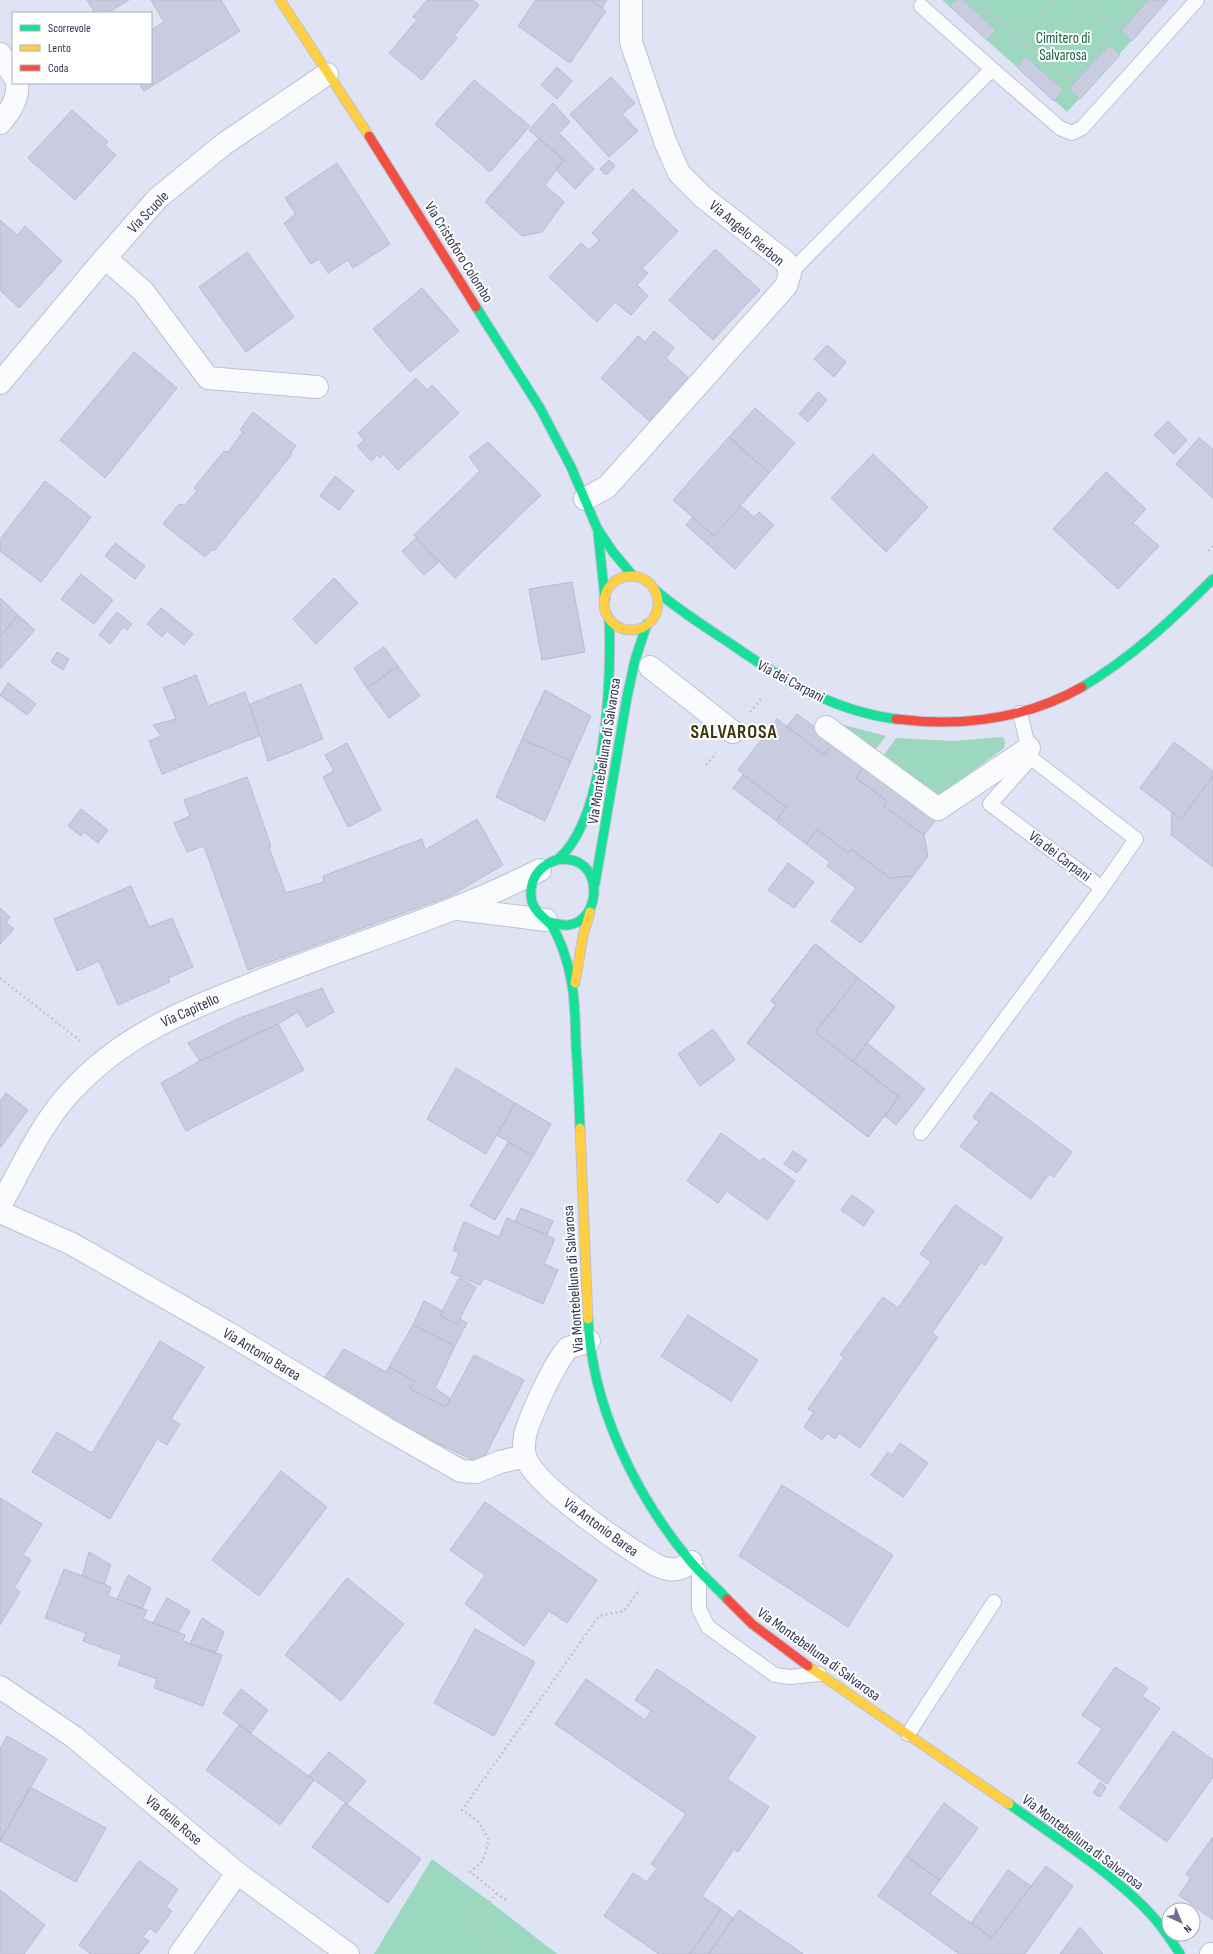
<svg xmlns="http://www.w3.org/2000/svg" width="1213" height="1954" font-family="'Sofia Sans Condensed',sans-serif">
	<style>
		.green { fill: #9cd7c0 }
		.building { fill: #c9ccdf; stroke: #b9bbd1 }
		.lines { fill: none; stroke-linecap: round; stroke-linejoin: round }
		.lane-casing { stroke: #bec0d7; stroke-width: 16 }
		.street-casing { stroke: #bec0d7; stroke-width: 24 }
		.fast-casing { stroke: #bec0d7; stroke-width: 11 }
		.slow-casing { stroke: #bec0d7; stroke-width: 11 }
		.jam-casing { stroke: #bec0d7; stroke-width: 11 }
		.path { stroke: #c3c4cd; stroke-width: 2.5; stroke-dasharray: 2 3; stroke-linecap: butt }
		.lane { stroke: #fafbfd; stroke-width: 14 }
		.street { stroke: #fafbfd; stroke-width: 22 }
		.fast { stroke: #16e098; stroke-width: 9 }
		.slow { stroke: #ffcf43; stroke-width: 9 }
		.jam { stroke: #f24e42; stroke-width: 9 }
		.labels { text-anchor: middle; stroke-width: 4; stroke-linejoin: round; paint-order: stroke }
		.park-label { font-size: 15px; fill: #126440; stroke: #fff }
		.street-label { font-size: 15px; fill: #323553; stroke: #fff }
		.district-label { font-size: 19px; font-weight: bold; letter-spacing: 1px; fill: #3d360b; stroke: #fff }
	</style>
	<rect width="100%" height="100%" fill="#e0e3f4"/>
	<!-- green -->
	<path class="green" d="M942 0H1168L1067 112Z
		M836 723 886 736 872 754Z
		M1003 737 1005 741 1004 748 934 800 881 759 896 738 953 741Z
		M432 1859 489 1901 557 1954H374Z"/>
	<!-- building -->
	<path class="building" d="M87 0H129L108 13H95Z
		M151 0H221L240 31 144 91 139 83H151V30L164 22Z
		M427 0H473L479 5 454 36 457 38 422 80 389 53 417 20 413 17Z
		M536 0H591L606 11 570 63 518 26Z
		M591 0H607L602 8Z
		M956 0H963L996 30 987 40 950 6Z
		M1148 0H1168L1132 41 1121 31Z
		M1109 45 1120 55 1080 99 1069 89Z
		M1026 57 1063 90 1054 101 1017 67Z
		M557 67 572 81 557 99 541 85Z
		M611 77 635 103 622 114 638 131 609 157 570 114Z
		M474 80 530 126 490 172 435 124Z
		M553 103 570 122 559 133 594 169 575 189 556 170 564 160 529 130Z
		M72 110 108 142 105 145 116 155 75 200 28 158Z
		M539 138 564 160 545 185 564 202 542 232 522 236 485 202Z
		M609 160 615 166 606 175 600 169Z
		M337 163 390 244 353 268 348 260 328 273 319 259 311 264 284 223 296 214 285 198Z
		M633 189 678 231 642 269 648 273 637 285 648 296 631 315 615 302 597 322 549 277 581 243 589 250 599 240 592 233Z
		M0 220 17 235 25 226 62 261 19 308 0 290Z
		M715 249 760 290 713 340 669 300Z
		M247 252 294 317 246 352 199 287Z
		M422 288 459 331 410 372 373 329Z
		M654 331 674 348 666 358 692 381 654 425 601 378 638 336 645 342Z
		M827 345 846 362 834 377 814 359Z
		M134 352 177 388 105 478 60 440Z
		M416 378 427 390 432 385 459 413 398 470 383 454 380 458 377 455 371 461 357 446 364 440 358 433Z
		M818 392 827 400 808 422 799 414Z
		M755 408 795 443 769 473 729 437Z
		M253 412 296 446 291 452 292 454 214 551 212 550 205 557 163 524 179 504 185 505 197 491 194 488 224 451 228 452 243 432 240 430Z
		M1168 421 1187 440 1174 454 1154 435Z
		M729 437 769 473 714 536 673 500Z
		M1199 438 1213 449V498L1176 464Z
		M488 442 541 495 455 578 414 535 480 471 469 457Z
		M873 454 928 507 886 552 831 498Z
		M1106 472 1146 509 1133 523 1159 546 1118 589 1053 529Z
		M335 476 354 491 339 510 320 496Z
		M45 481 91 517 41 582 0 551V539Z
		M741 506 754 517 759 512 774 525 735 569 686 525 693 517 714 536Z
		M416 538 439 562 424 575 402 551Z
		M115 543 145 566 135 579 105 556Z
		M81 574 113 600 94 624 61 599Z
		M334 578 358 603 316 644 293 619Z
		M572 582 585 652 542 660 529 589Z
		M0 598 18 615 0 637Z
		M161 608 193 634 184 645 167 631 162 637 147 624Z
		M117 612 132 624 127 630 123 627 110 644 99 635Z
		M18 615 35 630 0 669V637Z
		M384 647 398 666 367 688 354 668Z
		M57 652 69 659 63 670 51 662Z
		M398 666 420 696 389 718 367 688Z
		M196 675 208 706 245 692 259 736 162 774 149 741 161 736 153 725 176 719 163 688Z
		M8 683 36 704 27 715 0 695Z
		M301 684 323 739 268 761 250 704Z
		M545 690 591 716 571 761 522 739Z
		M797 714 834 742 824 755 787 726Z
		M777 719 824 755 836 740 867 763 856 778 887 801 884 806 924 835 928 856 913 876 890 878 851 849 848 853 817 829 806 844 776 821 786 807 738 770Z
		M522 739 571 761 545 821 496 797Z
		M1174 742 1213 771V776L1181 819 1140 788Z
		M347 743 381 810 348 827 323 777 334 771 325 755Z
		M867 763 938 817 924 835 884 806 887 801 856 778Z
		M743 775 786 807 776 821 733 788Z
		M1213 776V867L1171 835 1172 812 1181 819Z
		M247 777 271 846 269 848 286 893 324 882 323 876 422 839 425 850 477 819 503 865 450 896 248 970 204 846 187 852 174 823 190 816 184 800Z
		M81 809 108 830 98 843 84 832 81 836 68 826Z
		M817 829 848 853 851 849 890 878 913 876 861 943 831 921 856 888 827 866 830 862 806 844Z
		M788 863 814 882 794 908 768 890Z
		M131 886 149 927 172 918 193 967 168 978 170 982 118 1005 99 961 77 971 54 919Z
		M0 908 10 917 6 922 14 929 0 944Z
		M815 944 858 978 815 1032 899 1097 868 1137 747 1043 776 1005 771 1001Z
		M815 944 895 1007 853 1061 899 1097 868 1137 747 1043 776 1005 771 1001Z
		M858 978 895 1007 853 1061 815 1032Z
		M322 988 334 1012 307 1027 298 1012 278 1024 200 1061 188 1043 237 1019Z
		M278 1024 304 1070 186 1131 161 1083 200 1061Z
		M713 1029 735 1060 700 1086 678 1054Z
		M867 1043 925 1089 896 1125 885 1116 899 1097 853 1061Z
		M456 1068 515 1103 486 1154 427 1119Z
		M991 1092 1072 1152 1054 1177 1049 1174 1031 1199 960 1146 979 1122 973 1117Z
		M6 1093 28 1110 0 1148V1101Z
		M515 1103 551 1124 533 1156 497 1135Z
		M721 1133 760 1161 763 1158 795 1181 767 1220 727 1191 718 1203 687 1181Z
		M508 1142 533 1156 495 1220 470 1206Z
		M793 1151 807 1160 797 1173 784 1164Z
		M852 1195 874 1211 864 1226 841 1210Z
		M955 1205 1003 1238 985 1265 981 1263 932 1333 938 1337 860 1448 839 1433 835 1439 827 1433 822 1440 804 1427 814 1412 808 1409 844 1357 840 1355 883 1297 898 1308 931 1262 920 1254Z
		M521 1208 553 1221 547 1235 515 1221Z
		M507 1218 555 1239 544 1264 558 1270 543 1304 484 1278 480 1285 451 1273 459 1253 453 1250 464 1222 499 1237Z
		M459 1278 476 1287 457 1324 440 1316Z
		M424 1301 443 1311 440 1316 457 1324 460 1319 467 1323 455 1346 413 1325Z
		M688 1315 758 1360 731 1401 661 1356Z
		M413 1325 455 1346 435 1388 451 1399 446 1407 410 1389 415 1381 389 1367Z
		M160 1341 204 1367 171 1419 180 1424 167 1445 157 1439 110 1519 32 1472 57 1432 92 1453Z
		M344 1349 386 1372 389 1367 415 1381 410 1389 446 1407 474 1355 524 1380 481 1464 393 1422 323 1380Z
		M900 1443 928 1463 903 1497 871 1475 888 1452 892 1455Z
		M281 1471 327 1507 259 1596 212 1560Z
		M782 1485 893 1555 848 1627 739 1556Z
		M0 1498 42 1524 23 1555 31 1560 14 1588 20 1592 0 1625Z
		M485 1502 597 1580 567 1623 549 1611 524 1646 465 1604 485 1575 450 1550Z
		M89 1552 111 1565 104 1584 82 1576Z
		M64 1569 111 1587 108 1596 147 1610 143 1619 185 1635 183 1641 222 1655 203 1706 154 1688 157 1679 118 1665 122 1655 83 1641 86 1633 45 1618Z
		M128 1575 151 1588 142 1609 117 1599Z
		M347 1578 404 1624 341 1701 285 1655Z
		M167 1598 190 1611 178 1633 153 1623Z
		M202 1618 224 1632 215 1653 190 1644Z
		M475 1629 535 1662 494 1736 434 1703Z
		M1115 1667 1148 1688 1142 1696 1160 1708 1107 1784 1078 1763 1102 1729 1082 1715Z
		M657 1669 756 1737 727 1779 769 1807 738 1852 734 1849 702 1896 721 1909 690 1954H659L604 1916 633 1873 647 1882 657 1868 651 1864 686 1814 555 1724 586 1679 645 1720 651 1711 635 1700Z
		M241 1689 268 1710 251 1733 223 1713Z
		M239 1725 314 1780 280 1825 206 1770Z
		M1173 1731 1213 1760V1777L1167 1842 1119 1808Z
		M7 1736 47 1759 0 1841V1749Z
		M329 1752 366 1781 347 1804 309 1776Z
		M1100 1782 1106 1787 1100 1797 1093 1793Z
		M30 1787 106 1828 76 1882 0 1841Z
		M345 1803 421 1859 388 1903 312 1847Z
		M944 1803 978 1828 940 1880 906 1856Z
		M1213 1837V1920L1179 1895 1191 1878 1186 1874Z
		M906 1856 940 1880 930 1894 992 1938 1046 1866 1073 1886 1025 1954H959L878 1896Z
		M139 1861 178 1889 166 1907 172 1911 156 1933 150 1928 143 1937 149 1941 139 1954H91L79 1945Z
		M1008 1870 1031 1886 992 1938 971 1923Z
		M0 1890 45 1925 24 1954H0Z
		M721 1909 733 1918 709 1954H690Z
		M739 1910 803 1954H709Z
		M1080 1927 1103 1954H1060Z"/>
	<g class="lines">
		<!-- lane casing -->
		<g class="lane-casing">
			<path id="lane" d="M921 6 992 69
				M790 273 992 69 1060 128 1072 133 1082 128 1197 0
				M1020 713 1031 758 1136 839 1102 888 990 804 1031 758
				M921 1133 1102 888
				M699 1571V1609L708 1627 775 1675 790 1677 819 1674
				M908 1734 994 1602"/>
		</g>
		<!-- street casing -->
		<g class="street-casing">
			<path id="street" d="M0 54 13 75
				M0 123C10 112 19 98 17 83
				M105 258 143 291 208 378 317 387
				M0 383 105 258 158 198 224 144 327 74
				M585 499 607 487 786 286 790 273 786 262 703 197 679 173 665 141 631 42V0
				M650 667 733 732
				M826 727 938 809 1029 748
				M458 909 546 920
				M0 1206C20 1171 40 1126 67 1096 119 1036 186 1010 257 982 351 944 450 916 540 870
				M0 1212 72 1244 228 1333 387 1429 461 1471 476 1472 500 1462 525 1456
				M589 1341 568 1348C554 1364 531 1414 525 1435 524 1442 523 1449 525 1456 533 1485 626 1547 654 1564 668 1571 679 1572 691 1562
				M0 1687 74 1737 237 1873 348 1954
				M180 1954 237 1873
				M1211 1954H1213"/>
		</g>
		<!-- fast casing -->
		<g class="fast-casing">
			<path id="fast" d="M476 307 540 408 571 467 597 528 613 552 633 576
				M598 533 605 599
				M654 589C678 610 704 626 731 644 781 679 833 711 896 719
				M1082 687C1131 658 1173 619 1213 579
				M557 860C606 821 612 677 609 618
				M595 884 627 697 635 660 647 624
				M550 922C555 923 563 926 568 925 598 922 604 871 575 861 554 854 533 869 531 890 530 910 540 913 551 925 556 931 559 940 562 947 575 982 575 1009 576 1046 578 1073 579 1100 580 1128
				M588 1319C592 1406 635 1495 691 1562 702 1575 715 1586 727 1599
				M1009 1804C1055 1837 1105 1868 1145 1908 1159 1922 1170 1938 1180 1954"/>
		</g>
		<!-- slow casing -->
		<g class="slow-casing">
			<path id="slow" d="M280 0 369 136
				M604 603a27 27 0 1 1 54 0a27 27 0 1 1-54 0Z
				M575 983 583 936 590 912
				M580 1128 588 1319
				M808 1666 1009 1804"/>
		</g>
		<!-- jam casing -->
		<g class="jam-casing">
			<path id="jam" d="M369 136 476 307
				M896 719C961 727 1024 720 1082 687
				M727 1599 752 1624 808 1666"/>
		</g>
		<!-- path -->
		<path class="path" d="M975 0 1069 80 1141 0
			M1083 0 1117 28
			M1007 52 1053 0
			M1208 551 1213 546
			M750 712 761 699
			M706 765 716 753
			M0 978 83 1043
			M497 1893 474 1921 510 1954
			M506 1900 470 1872 483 1861 489 1840 478 1821 462 1810 599 1616 624 1611 640 1589"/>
		<!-- lane -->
		<use href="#lane" class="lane"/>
		<!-- street -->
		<use href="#street" class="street"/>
		<!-- fast -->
		<use href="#fast" class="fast"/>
		<!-- slow -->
		<use href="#slow" class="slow"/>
		<!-- jam -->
		<use href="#jam" class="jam"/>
	</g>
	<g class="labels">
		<!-- park labels -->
		<g class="park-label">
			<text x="1063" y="43">Cimitero di<tspan x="1063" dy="17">Salvarosa</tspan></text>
		</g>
		<!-- street labels -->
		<g class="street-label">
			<text transform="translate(148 212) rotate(-46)" y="5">Via Scuole</text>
			<text transform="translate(747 233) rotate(40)" y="5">Via Angelo Pierbon</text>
			<text transform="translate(459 252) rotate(58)" y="5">Via Cristoforo Colombo</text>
			<text transform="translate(791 681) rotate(28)" y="5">Via dei Carpani</text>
			<text transform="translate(604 751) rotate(-81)" y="5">Via Montebelluna di Salvarosa</text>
			<text transform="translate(1060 856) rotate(37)" y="5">Via dei Carpani</text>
			<text transform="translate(190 1010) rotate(-24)" y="5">Via Capitello</text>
			<text transform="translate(573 1279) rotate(-94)" y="5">Via Montebelluna di Salvarosa</text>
			<text transform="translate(262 1354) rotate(31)" y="5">Via Antonio Barea</text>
			<text transform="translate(601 1527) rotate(36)" y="5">Via Antonio Barea</text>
			<text transform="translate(819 1654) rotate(36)" y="5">Via Montebelluna di Salvarosa</text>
			<text transform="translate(174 1820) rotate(40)" y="5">Via delle Rose</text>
			<text transform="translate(1083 1842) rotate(37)" y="5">Via Montebelluna di Salvarosa</text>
		</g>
		<!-- district labels -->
		<g class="district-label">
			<text x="734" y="738">SALVAROSA</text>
		</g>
	</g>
	<!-- legend -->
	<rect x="12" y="12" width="140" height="72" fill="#ffffff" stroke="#adaeba"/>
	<rect x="20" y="25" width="20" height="6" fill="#16e098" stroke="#adaeba"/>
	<text x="48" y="32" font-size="12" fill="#323553">Scorrevole</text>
	<rect x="20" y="45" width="20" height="6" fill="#ffcf43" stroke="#adaeba"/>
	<text x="48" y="52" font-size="12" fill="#323553">Lento</text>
	<rect x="20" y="65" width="20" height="6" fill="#f24e42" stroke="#adaeba"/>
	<text x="48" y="72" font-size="12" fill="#323553">Coda</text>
	<!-- north arrow -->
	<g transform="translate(1181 1922) rotate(136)"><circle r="19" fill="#ffffff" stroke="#adaeba"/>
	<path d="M0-3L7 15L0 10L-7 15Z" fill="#6f728b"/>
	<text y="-6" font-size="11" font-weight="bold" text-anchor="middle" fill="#323553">N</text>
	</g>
</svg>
